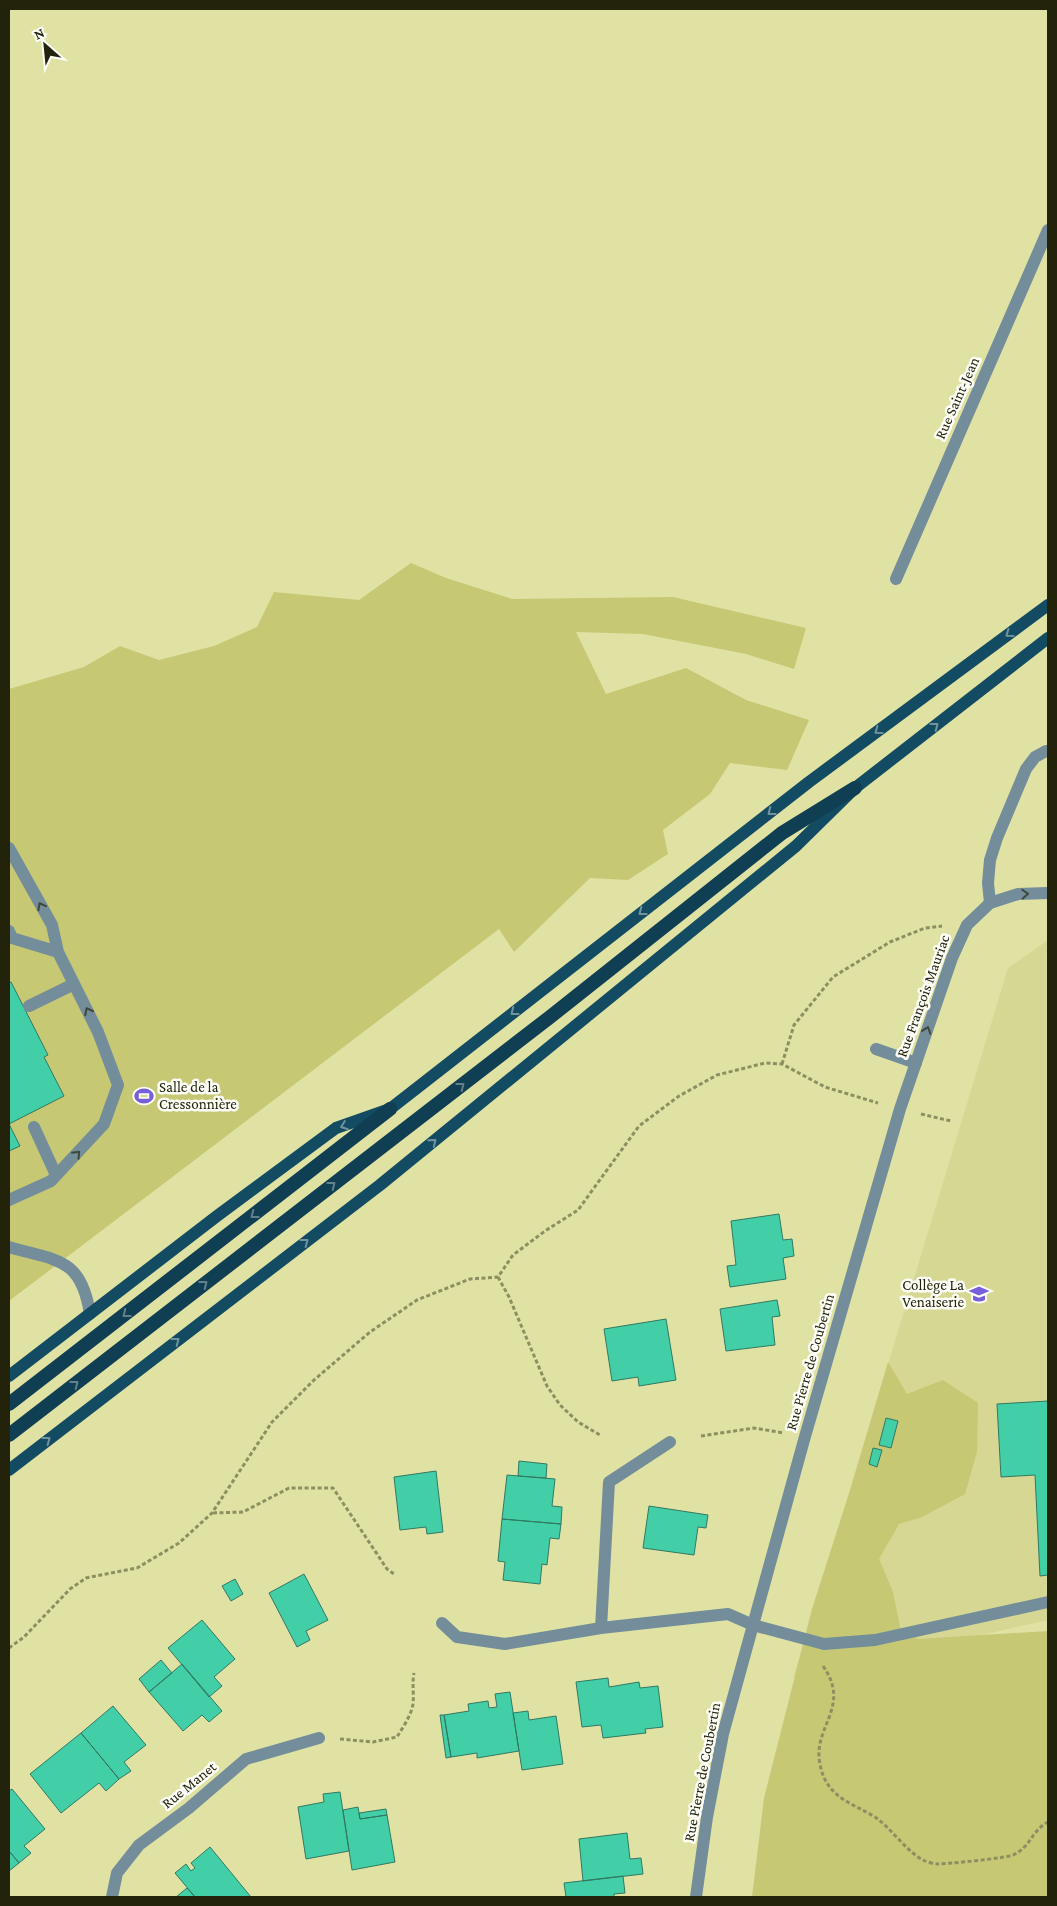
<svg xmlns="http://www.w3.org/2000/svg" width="1057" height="1906" font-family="'Crimson Pro',serif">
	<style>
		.built { fill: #d5d792 }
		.green { fill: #c6c874 }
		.building { fill: #42cfa7; stroke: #327862 }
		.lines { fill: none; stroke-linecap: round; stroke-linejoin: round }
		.path { stroke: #8d8f61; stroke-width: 3; stroke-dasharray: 4 2.5; stroke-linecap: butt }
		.service { stroke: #738d9a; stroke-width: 12 }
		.minor { stroke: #738d9a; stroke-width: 12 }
		.primary { stroke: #124b62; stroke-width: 12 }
		.trunk { stroke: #103e52; stroke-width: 14 }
		.oneway { stroke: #70939e }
		.oneway2 { stroke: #3e483c }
		.oneway3 { stroke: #63818c }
		.labels { text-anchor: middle; stroke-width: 5; stroke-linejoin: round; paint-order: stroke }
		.street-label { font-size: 15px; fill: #22230a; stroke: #fefef8 }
		.poi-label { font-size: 15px; fill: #22230a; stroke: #fefef8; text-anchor: start }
	</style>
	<rect width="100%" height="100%" fill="#e0e2a4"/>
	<!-- built -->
	<path class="built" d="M1048 940V1620L793 1678 1008 968Z"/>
	<!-- green -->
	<path class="green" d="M411 563 446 578 512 599 673 597 806 628 794 669 746 654 643 634 576 632 606 694 686 668 746 700 809 720 787 770 730 763 710 794 663 830 668 854 628 880 590 878 514 952 499 929 9 1301V689L84 667 120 646 159 660 214 646 257 627 274 592 359 600Z
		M888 1362 907 1394 943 1380 978 1403 977 1452 965 1494 922 1517 899 1524 879 1559 893 1592 901 1632 919 1639 1048 1631V1897H752L764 1798 812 1609 851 1487Z"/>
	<!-- building -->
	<path class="building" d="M11 982 48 1055 44 1057 64 1096 9 1124 20 1146 9 1151V983Z
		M779 1214 783 1240 792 1239 794 1256 783 1258 786 1279 730 1287 727 1266 736 1265 731 1221Z
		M777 1300 780 1316 772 1317 775 1345 726 1351 720 1309Z
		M666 1319 676 1380 639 1386 638 1377 612 1381 604 1329Z
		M1048 1401V1575L1040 1576 1035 1475 1001 1477 997 1404Z
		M886 1418 898 1421 891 1448 879 1445Z
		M873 1448 882 1450 877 1467 869 1464Z
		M519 1461 547 1464 546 1478 518 1476Z
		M436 1471 443 1532 427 1534 426 1527 400 1530 394 1477Z
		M507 1475 555 1479 552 1506 562 1507 561 1524 502 1519Z
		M649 1506 708 1515 706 1528 698 1527 694 1555 643 1548Z
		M502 1519 561 1524 559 1539 550 1538 547 1565 542 1564 540 1584 503 1580 505 1562 498 1561Z
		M304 1574 328 1620 306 1631 310 1640 297 1647 269 1593Z
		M235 1579 243 1594 231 1601 222 1586Z
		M202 1620 235 1659 214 1677 222 1686 209 1697 168 1648Z
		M161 1660 172 1673 149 1692 139 1679Z
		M182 1664 222 1711 209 1722 202 1715 183 1731 149 1692Z
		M608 1678 609 1687 639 1682 640 1688 658 1686 663 1727 645 1729 646 1733 603 1738 601 1725 582 1727 576 1682Z
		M510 1692 519 1751 477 1758V1753L451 1757 444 1715 469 1711 468 1704 488 1701 489 1708 497 1707 495 1694Z
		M113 1706 146 1745 124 1762 131 1771 119 1779 81 1733Z
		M528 1711 529 1720 556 1716 563 1764 522 1770 513 1713Z
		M440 1715H444L451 1757 446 1758Z
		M81 1733 119 1779 106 1791 99 1783 61 1813 30 1774Z
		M12 1789 45 1829 24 1846 31 1853 19 1863 9 1851V1791Z
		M340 1792 349 1851 306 1859 298 1807 324 1802 323 1794Z
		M358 1807 360 1819 387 1815 395 1862 352 1870 343 1810Z
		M386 1809 387 1815 360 1819 359 1813Z
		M627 1833 630 1859 641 1858 643 1874 583 1881 579 1839Z
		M210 1847 251 1897H195L175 1873 186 1864 191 1871 195 1868 191 1863Z
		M9 1851 19 1863 9 1871Z
		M623 1876 625 1893 614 1894V1897H566L564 1883Z
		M187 1888 195 1897H176Z"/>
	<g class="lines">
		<!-- path -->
		<path class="path" d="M782 1064 794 1025 833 977 890 942 925 928 942 926
			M921 1114 951 1121
			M498 1277 509 1297 547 1386 560 1405 578 1422 600 1435
			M701 1436 754 1428 784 1433
			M213 1513 243 1512 289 1488H333L387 1569 394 1574
			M9 1648 24 1637 70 1589 86 1578 137 1568 179 1543 212 1513 272 1422 314 1380 370 1332 417 1300 470 1279 498 1277 513 1255 545 1231 578 1210 639 1126 679 1096 717 1075 765 1063 782 1064 825 1087 878 1103
			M823 1666C852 1707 812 1727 820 1764 826 1797 850 1802 875 1817 891 1828 906 1851 923 1860 927 1862 934 1864 938 1864 946 1864 1007 1858 1013 1855 1031 1847 1031 1831 1048 1822
			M340 1739 373 1742 397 1737C403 1727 411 1716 413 1704 414 1694 412 1683 414 1673"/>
		<!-- service -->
		<path class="service" d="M9 848 52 925 58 952 98 1032 118 1085 104 1124 51 1181 9 1200
			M990 903 988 883 990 860 997 838 1026 769 1035 757 1046 751
			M9 931 12 938 58 952
			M29 1006 74 984
			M876 1049 916 1063
			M34 1127 56 1175
			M9 1247C57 1261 81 1257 90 1314
			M753 1625 824 1644 875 1640 1048 1602"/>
		<!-- minor -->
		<path class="minor" d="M896 579 1048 230
			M442 1623 457 1637 505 1644 601 1628 728 1614 753 1625
			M601 1628 609 1482 670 1442
			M112 1897 117 1873 139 1845 189 1808 246 1759 319 1738
			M696 1897 707 1817 723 1734 753 1625 804 1440 900 1109 952 958 967 925 990 903 1018 894 1048 893"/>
		<!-- primary -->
		<path class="primary" d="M9 1376 217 1216 336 1128 390 1109 809 782 1048 605
			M9 1470 380 1185 796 846 855 788 1048 638"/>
		<!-- trunk -->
		<path class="trunk" d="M9 1404 390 1109
			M9 1435 550 1017 782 833 855 788"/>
	</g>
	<!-- one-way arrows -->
	<defs><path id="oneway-chevron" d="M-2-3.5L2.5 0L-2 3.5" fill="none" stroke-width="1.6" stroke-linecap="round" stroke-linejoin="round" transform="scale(1.25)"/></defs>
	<g class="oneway">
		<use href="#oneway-chevron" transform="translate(1009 634) rotate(144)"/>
		<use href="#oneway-chevron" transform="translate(935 726) rotate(-38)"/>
		<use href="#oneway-chevron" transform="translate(878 731) rotate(144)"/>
		<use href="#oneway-chevron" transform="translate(771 812) rotate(142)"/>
		<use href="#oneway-chevron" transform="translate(642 912) rotate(142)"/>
		<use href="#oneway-chevron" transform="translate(514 1012) rotate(142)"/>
		<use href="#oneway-chevron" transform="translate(344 1126) rotate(160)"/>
		<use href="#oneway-chevron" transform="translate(433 1142) rotate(-39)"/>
		<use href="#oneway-chevron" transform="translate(305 1242) rotate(-37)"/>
		<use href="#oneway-chevron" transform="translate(176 1341) rotate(-37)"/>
		<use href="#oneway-chevron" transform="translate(47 1440) rotate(-37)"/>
	</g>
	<g class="oneway2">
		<use href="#oneway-chevron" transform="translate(1025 894) rotate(-3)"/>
		<use href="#oneway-chevron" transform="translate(41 906) rotate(-119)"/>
		<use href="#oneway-chevron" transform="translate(88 1011) rotate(-117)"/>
		<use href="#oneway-chevron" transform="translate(927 1030) rotate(-71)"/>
		<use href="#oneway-chevron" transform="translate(77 1154) rotate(-47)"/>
	</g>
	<g class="oneway3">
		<use href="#oneway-chevron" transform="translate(461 1086) rotate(-38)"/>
		<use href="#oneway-chevron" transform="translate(332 1185) rotate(-38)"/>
		<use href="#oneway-chevron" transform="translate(254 1215) rotate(142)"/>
		<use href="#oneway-chevron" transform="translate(204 1284) rotate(-38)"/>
		<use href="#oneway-chevron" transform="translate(126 1314) rotate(142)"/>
		<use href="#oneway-chevron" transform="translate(75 1384) rotate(-38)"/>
	</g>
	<!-- icons -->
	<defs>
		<g id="stadium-bare" transform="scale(1.5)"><path d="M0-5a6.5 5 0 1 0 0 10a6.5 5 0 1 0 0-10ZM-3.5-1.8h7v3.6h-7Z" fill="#795ed9" stroke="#fefef8" stroke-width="2.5" paint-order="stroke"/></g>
		<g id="school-bare" transform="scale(1.5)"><path d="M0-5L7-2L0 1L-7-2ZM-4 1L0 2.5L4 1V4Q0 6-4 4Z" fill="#795ed9" stroke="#fefef8" stroke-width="2.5" paint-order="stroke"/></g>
	</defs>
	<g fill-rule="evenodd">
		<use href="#stadium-bare" x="144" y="1096"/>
		<use href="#school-bare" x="979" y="1294"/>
	</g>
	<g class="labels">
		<!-- street labels -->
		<g class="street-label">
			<text transform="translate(957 398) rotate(-66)" y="5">Rue Saint-Jean</text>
			<text transform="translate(923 996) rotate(-70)" y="5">Rue François Mauriac</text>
			<text transform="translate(810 1362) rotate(-74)" y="5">Rue Pierre de Coubertin</text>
			<text transform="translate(702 1772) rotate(-79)" y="5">Rue Pierre de Coubertin</text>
			<text transform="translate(189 1785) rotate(-39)" y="5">Rue Manet</text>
		</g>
		<!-- poi labels -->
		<g class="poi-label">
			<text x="159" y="1092">Salle de la<tspan x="159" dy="17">Cressonnière</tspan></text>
			<text x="964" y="1290" text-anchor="end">Collège La<tspan x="964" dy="17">Venaiserie</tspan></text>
		</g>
	</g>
	<!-- border -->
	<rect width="1057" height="1906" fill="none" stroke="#22230a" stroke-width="20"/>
	<!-- north arrow -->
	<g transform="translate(45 45) rotate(333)" stroke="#fefef8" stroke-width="4" paint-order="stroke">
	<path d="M0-4L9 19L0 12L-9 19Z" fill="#22230a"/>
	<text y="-8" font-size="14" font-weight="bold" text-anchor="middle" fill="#22230a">N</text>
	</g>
</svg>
